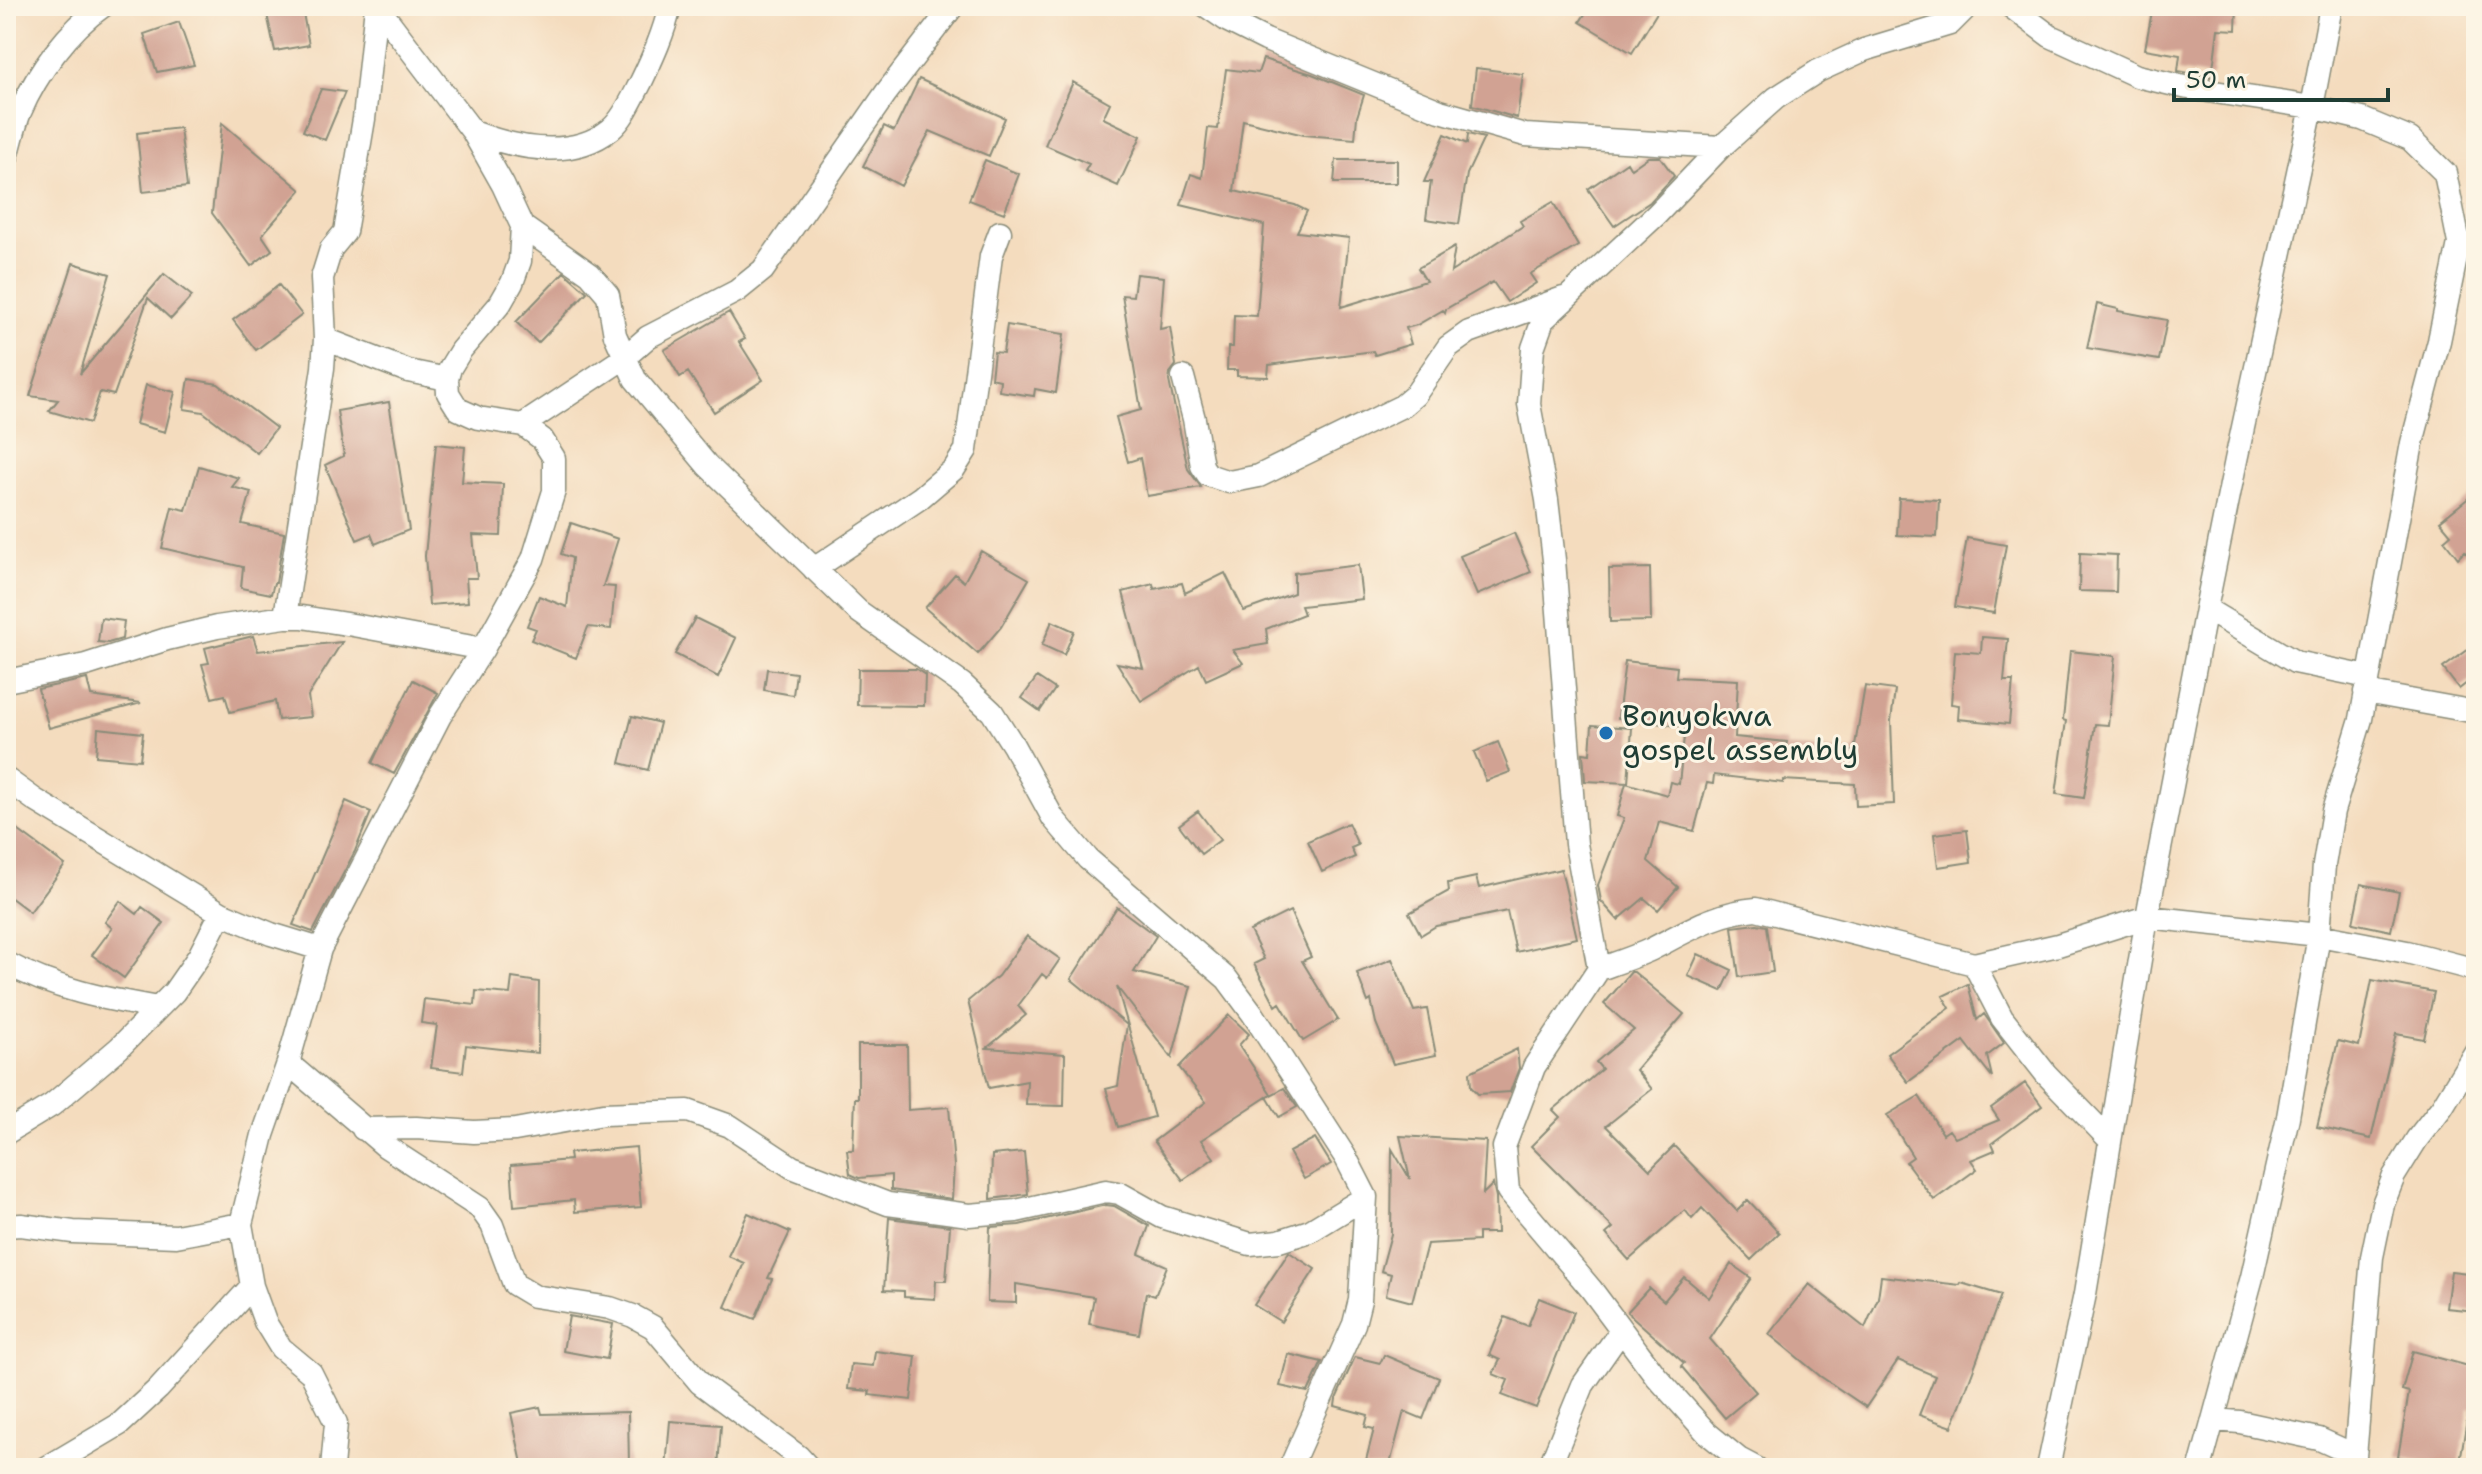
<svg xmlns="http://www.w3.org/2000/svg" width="2482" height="1474" font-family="'Shantell Sans',sans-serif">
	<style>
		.building { fill: #d1a293 }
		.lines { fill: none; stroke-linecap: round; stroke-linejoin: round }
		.street-casing { stroke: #8a8c79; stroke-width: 25 }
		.street { stroke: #fff; stroke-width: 22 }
		.poi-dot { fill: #1f6fb2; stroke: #fcf5e5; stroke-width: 3 }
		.labels { text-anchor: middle; stroke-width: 6; stroke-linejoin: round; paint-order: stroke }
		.poi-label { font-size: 30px; fill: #1f3d34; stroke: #fcf5e5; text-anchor: start }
	</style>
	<rect width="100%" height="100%" fill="#fcf5e5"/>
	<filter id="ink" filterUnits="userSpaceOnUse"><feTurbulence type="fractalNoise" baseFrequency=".0125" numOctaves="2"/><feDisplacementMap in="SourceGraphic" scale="16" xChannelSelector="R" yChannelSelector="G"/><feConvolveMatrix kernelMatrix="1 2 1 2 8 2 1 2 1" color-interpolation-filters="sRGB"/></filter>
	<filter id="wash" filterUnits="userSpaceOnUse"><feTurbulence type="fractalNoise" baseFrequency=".006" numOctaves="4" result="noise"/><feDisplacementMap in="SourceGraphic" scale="32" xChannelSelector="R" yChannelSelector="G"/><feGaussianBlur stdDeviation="1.8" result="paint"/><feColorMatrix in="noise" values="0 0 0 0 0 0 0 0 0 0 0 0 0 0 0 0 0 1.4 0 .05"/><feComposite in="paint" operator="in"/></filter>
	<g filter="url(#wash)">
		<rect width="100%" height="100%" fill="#f4dcbe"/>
		<g id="blocks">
			<!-- building -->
			<path class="building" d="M1590 6H1661L1632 53 1580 22Z
				M2153 6H2237L2236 30 2218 29 2212 77 2178 71 2180 55 2145 49Z
				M302 8 309 45 275 51 267 14Z
				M179 22 194 65 157 72 144 34Z
				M1263 59 1312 74 1364 95 1357 117 1355 139 1304 135 1243 120 1234 191 1295 205 1307 211 1297 232 1349 238 1341 307 1426 281 1418 268 1455 247 1451 272 1523 226 1520 221 1553 202 1578 246 1530 274 1536 283 1507 302 1493 282 1446 309 1445 313 1443 310 1417 325 1406 328 1411 344 1375 355 1373 351 1269 365 1268 377 1237 376V370H1227L1228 347H1233L1234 315 1257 316 1264 225 1181 205 1191 174 1202 178 1208 128 1218 129 1226 69 1258 73Z
				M1476 68 1523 74 1517 118 1472 105Z
				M919 79 1005 118 989 156 930 131 901 186 863 166 884 126 894 131Z
				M1073 82 1110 103 1103 118 1141 136 1118 186 1085 171 1089 164 1045 145Z
				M321 89 345 92 325 140 303 131Z
				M222 123 301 190 262 235 272 250 251 266 212 213Z
				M180 128 187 187 143 192 137 133Z
				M1445 134 1467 144 1468 134 1484 138 1467 174 1459 224 1426 219 1431 182H1424Z
				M1648 157H1660L1674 176 1650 202 1614 226 1588 189 1627 162 1631 169Z
				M985 160 1019 174 1004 213 969 200Z
				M1336 160H1397V183H1334Z
				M73 263 110 274 80 374 164 274 192 296 171 319 148 298 114 395 100 392 90 423 49 411 58 400 30 396Z
				M564 272 587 292 538 343 516 322Z
				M1136 274 1164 277 1160 329 1170 327 1176 365 1170 373 1169 381 1188 469 1201 487 1147 496 1140 458 1128 462 1116 417 1141 410 1122 295 1133 296Z
				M279 285 302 315 256 350 233 320Z
				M2097 304 2118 309V311L2167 320 2159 360 2087 348Z
				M729 312 745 339 739 342 763 380 714 412 688 372 680 377 664 350Z
				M1007 325 1064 334 1056 393 1035 389 1034 396 999 391 1000 380 991 378 994 352 1003 353Z
				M189 379 218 384 276 428 257 453 203 412 184 409Z
				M146 385 175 392 165 432 136 424Z
				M389 402 409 530 375 544 371 534 357 540 325 465 344 456 337 411Z
				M436 444 465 447 462 482 503 484 501 536 473 535 477 578H466L468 602 429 605 425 556Z
				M199 466 239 478 232 487 251 492 242 524 284 533 276 583H274L271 594 241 588 243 567 162 548 172 507 186 510Z
				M2476 492V564L2465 551 2458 558 2444 540 2451 534 2440 521Z
				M1899 498 1939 500 1937 537 1897 535Z
				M571 523 618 539 603 586 615 587 611 629 588 627 576 658 531 640 536 629 527 626 539 596 567 607 572 558 561 554Z
				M1514 533 1531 572 1477 595 1460 556Z
				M1967 538 2006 545 1994 613 1955 607Z
				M981 551 1029 579 1001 627 978 654 925 608 955 574 964 582Z
				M2080 553 2117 555 2116 592 2079 591Z
				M1358 565 1362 599 1301 606 1304 614 1266 629 1268 644 1233 650 1243 663 1206 680 1199 665 1141 701 1117 663 1143 668 1123 592 1153 584 1154 589 1182 583 1185 593 1225 573 1244 611 1294 593V573Z
				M1650 568 1651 621 1610 622 1609 569Z
				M101 618 124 621 122 639 108 643 98 642Z
				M695 618 736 638 718 677 675 654Z
				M1052 621 1074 631 1064 655 1042 645Z
				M253 636 258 651 342 642 308 696 311 717 278 720 275 701 230 712 225 695 212 698 202 664 209 663 205 648Z
				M1982 637 2008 639 2004 681H2013L2009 724 1958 719 1959 705 1951 704 1955 651 1981 653Z
				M2476 644V676L2459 689 2443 668Z
				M2070 651 2115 656 2108 725 2095 724 2084 798 2056 794 2066 721 2063 720Z
				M1625 661 1677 667 1676 677 1738 680 1735 737 1787 742 1786 747 1854 751 1865 686 1895 690 1891 721 1894 804 1856 806 1855 784 1783 780V783L1714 775 1713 784 1707 783 1694 831 1659 822 1648 861 1678 887 1658 910 1644 898 1618 920 1601 901 1598 885 1624 818 1617 816 1626 783 1667 795 1670 782 1679 784 1685 727 1618 718Z
				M767 669 796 673 793 695 764 690Z
				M858 669H916L925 675 924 706 857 705Z
				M1037 677 1055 689 1040 711 1022 698Z
				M87 679 91 696 141 703 49 728 38 689Z
				M413 680 438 693 394 774 372 763Z
				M632 716 660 723 648 770 620 763Z
				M1592 725 1632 728 1628 783 1585 781 1583 753 1590 754Z
				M98 728 143 733 140 760 96 756Z
				M1498 742 1510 772 1486 781 1474 752Z
				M346 801 371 812 355 851 313 932 293 925Z
				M1198 811 1220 840 1201 854 1179 825Z
				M1348 823 1358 845 1351 848 1355 857 1322 872 1308 841Z
				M15 828 65 865 30 912 6 894V840Z
				M1967 830 1971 862 1938 867 1934 834Z
				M1561 869 1577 938 1516 952 1507 911 1436 926 1421 935 1409 913 1449 891 1448 883 1476 877 1479 888Z
				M2361 884 2399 892 2391 931 2353 923Z
				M120 901 137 914 142 907 164 923 124 978 92 955 112 928 105 922Z
				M1117 907 1156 936 1134 972 1191 986 1172 1058 1117 987 1154 1117 1118 1127 1106 1089 1118 1086 1127 1025 1071 979Z
				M1290 911 1311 957 1302 961 1338 1020 1303 1041 1280 1003 1276 1006 1254 964 1264 959 1250 931Z
				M1757 924 1767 926 1773 972 1739 977 1732 927Z
				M1027 936 1060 959 1047 978 1042 974 1018 1006 1026 1015 987 1048 1065 1054 1064 1106 1026 1105 1027 1081 989 1088 968 1001 998 976Z
				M1698 954 1732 970 1722 991 1688 976Z
				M1392 959 1414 1011 1427 1009 1436 1055 1393 1064 1376 1023 1371 1000 1368 1002 1357 973Z
				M1631 972H1634L1684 1014 1636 1070 1652 1089 1606 1126 1650 1170 1674 1146 1737 1211 1748 1200 1779 1233 1751 1260 1702 1208 1692 1219 1685 1210 1629 1260 1606 1234 1613 1228 1531 1146 1560 1117 1553 1110 1602 1069 1596 1062 1634 1030 1604 1004Z
				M512 978 539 982 538 1053 466 1045 463 1072 431 1068 437 1025 421 1023 424 999 475 1005 476 991 510 994Z
				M2372 980 2434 992 2424 1039 2396 1034 2371 1139 2317 1127 2338 1041 2359 1046Z
				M1968 984 1977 1020 1984 1014 2004 1043 1987 1056 1992 1077 1964 1041 1908 1082 1887 1054 1950 1008 1943 996Z
				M1229 1015 1249 1034 1239 1045 1271 1094 1201 1140 1214 1158 1183 1180 1154 1141 1206 1102 1179 1067Z
				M858 1045H907L908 1110 949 1107 954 1166 952 1199 891 1190V1175L859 1178 850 1174 847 1150H853L855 1098H858Z
				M1517 1049 1519 1068 1510 1092 1478 1094 1471 1087 1470 1072Z
				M2025 1083 2042 1106 1992 1143 1995 1150 1971 1160 1977 1169 1934 1200 1906 1162 1913 1157 1887 1115 1919 1096 1943 1134 1949 1130 1955 1138 1999 1120 1991 1108Z
				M1284 1088 1297 1107 1279 1117 1267 1097Z
				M1400 1136 1486 1141 1483 1194 1493 1184 1496 1197 1497 1233H1478V1241L1427 1244 1412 1302 1386 1295 1391 1274 1381 1271 1391 1234 1392 1149 1410 1179Z
				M1315 1138 1331 1164 1304 1179 1289 1152Z
				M636 1147 641 1207 575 1212 574 1200 514 1206 511 1165 570 1160 569 1153Z
				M1024 1152 1028 1194 991 1199 992 1155Z
				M1106 1205 1114 1206 1149 1226 1139 1254 1167 1266 1155 1296 1146 1293 1139 1334 1089 1324 1094 1297 1016 1284V1303L987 1302 990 1227 1019 1225Z
				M748 1213 790 1232 768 1278 772 1279 755 1319 725 1307 744 1263 728 1256Z
				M889 1218 950 1226 946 1281H936L935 1299 904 1297V1291L884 1290Z
				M1289 1252 1315 1269 1281 1322 1254 1305Z
				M1731 1264 1751 1278 1710 1339 1756 1392 1725 1418 1681 1366 1684 1363 1627 1312 1649 1288 1664 1301 1684 1277 1709 1298Z
				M2451 1271 2476 1274V1311L2446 1308Z
				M1881 1276 1960 1285 1961 1283 2001 1295 1952 1427 1919 1415 1935 1376 1898 1360 1866 1407 1820 1376 1769 1334 1809 1284 1865 1328 1878 1298Z
				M1539 1298 1574 1312 1536 1408 1502 1395 1508 1380 1493 1374 1500 1360 1489 1355 1505 1317 1528 1326Z
				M569 1316 613 1324 607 1359 563 1351Z
				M875 1351 916 1356 911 1400 869 1395 870 1391 848 1389 851 1364 873 1366Z
				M2413 1351 2476 1368V1410L2469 1408 2459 1467 2398 1457 2409 1392 2402 1390Z
				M1288 1354 1322 1362 1308 1392 1280 1386Z
				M1384 1355 1439 1378 1423 1419 1404 1411 1389 1468H1364L1374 1429 1365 1427 1368 1415 1335 1406 1336 1399 1355 1357 1380 1363Z
				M540 1407 542 1414 628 1412 629 1464 523 1468 511 1413Z
				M670 1421 721 1425 718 1468H666Z"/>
		</g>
	</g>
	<g filter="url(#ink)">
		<use href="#blocks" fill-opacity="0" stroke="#8a8c79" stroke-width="2"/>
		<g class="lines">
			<!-- street casing -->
			<g class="street-casing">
				<path id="street" d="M1206 6 1228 21 1266 40 1364 80 1440 111 1525 135 1721 147
					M2010 6 2050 36 2137 76 2188 88 2312 107 2362 119 2410 139 2445 173 2459 243 2439 341 2412 443 2361 719 2333 811 2324 865 2319 935 2288 1117 2252 1277 2200 1468
					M473 132C515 148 571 161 611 129 624 118 633 97 641 82 653 57 664 33 670 6
					M6 160C11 144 14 127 20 112 37 73 68 30 103 6
					M522 226 590 274 608 295 615 335 635 379 707 465 858 611 962 684 992 712 1013 745 1053 818 1088 859 1227 979 1253 1014 1346 1158 1366 1197 1360 1300 1354 1324 1290 1468
					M325 339 408 371 447 379
					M1183 377 1194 419 1202 466 1208 475 1229 482 1259 476 1402 406 1415 395 1448 347 1469 332 1563 298
					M523 425 624 358 648 337 737 291 763 270 886 93 953 6
					M814 569 920 498 954 469 966 450 991 256 1000 232
					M2206 609 2295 662 2368 677
					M285 617 323 368 325 339 322 278 331 249 345 232 364 119 376 6
					M6 681 86 665 167 639 217 627 285 617H302L353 625 483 649
					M2365 692 2476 712
					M6 779 35 800 221 913 271 934 320 949
					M6 963C54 989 104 999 158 1008
					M1974 964 2002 1018 2046 1074 2110 1140
					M1599 969C1616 963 1635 957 1652 949 1687 931 1717 912 1756 909L1974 964 2058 945 2147 917 2319 935 2407 952 2476 970
					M288 1063 385 1146 480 1208 492 1225 514 1284 534 1296 610 1308 633 1316 653 1327 700 1383 798 1456 809 1468
					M363 1129 416 1128 474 1132 515 1130 603 1114 688 1111 730 1126 792 1167 888 1204 969 1215 1016 1211 1106 1191 1119 1193 1162 1217 1250 1244 1279 1241 1310 1231 1366 1197
					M6 1133 52 1105 119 1048 174 992 199 956 221 913
					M6 1226 21 1225 73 1232 176 1236 241 1224
					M2213 1420 2240 1422 2319 1439 2354 1455
					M46 1468 120 1424 158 1389 252 1286
					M332 1468 336 1423 311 1373 281 1348 265 1322 252 1286 241 1224 263 1135 288 1063 320 949 440 716 483 649 533 559 554 491V458L542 439 523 425 478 418 458 409 448 393 447 379 450 368 461 350 500 304 512 283 520 261 522 226 503 185 473 132 377 6
					M1549 1468 1583 1385 1620 1332
					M1756 1468 1739 1459 1707 1433 1656 1376 1591 1289 1508 1191 1504 1147 1534 1067 1599 969 1576 844 1554 560 1547 500 1529 404 1533 348 1543 320 1656 215 1721 147 1776 98 1818 71 1864 50 1950 24 1968 6
					M2048 1468 2085 1294 2147 917 2206 609 2236 460 2312 107 2331 6
					M2354 1468 2372 1257 2383 1204 2394 1176 2417 1139 2442 1107 2476 1051"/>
			</g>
			<!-- street -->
			<use href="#street" class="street"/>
		</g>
	</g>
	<!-- markers -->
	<circle class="poi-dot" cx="1606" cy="733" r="8"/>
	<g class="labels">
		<!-- poi labels -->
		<g class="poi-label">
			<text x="1622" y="726">Bonyokwa<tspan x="1622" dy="34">gospel assembly</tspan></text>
		</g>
	</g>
	<!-- margin -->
	<rect width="2482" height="1474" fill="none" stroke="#fcf5e5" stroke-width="32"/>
	<!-- scale -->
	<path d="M2174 88v12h214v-12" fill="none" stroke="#1f3d34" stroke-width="4"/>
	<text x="2186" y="88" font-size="24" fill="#1f3d34" stroke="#fcf5e5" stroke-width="6" paint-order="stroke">50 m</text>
</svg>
